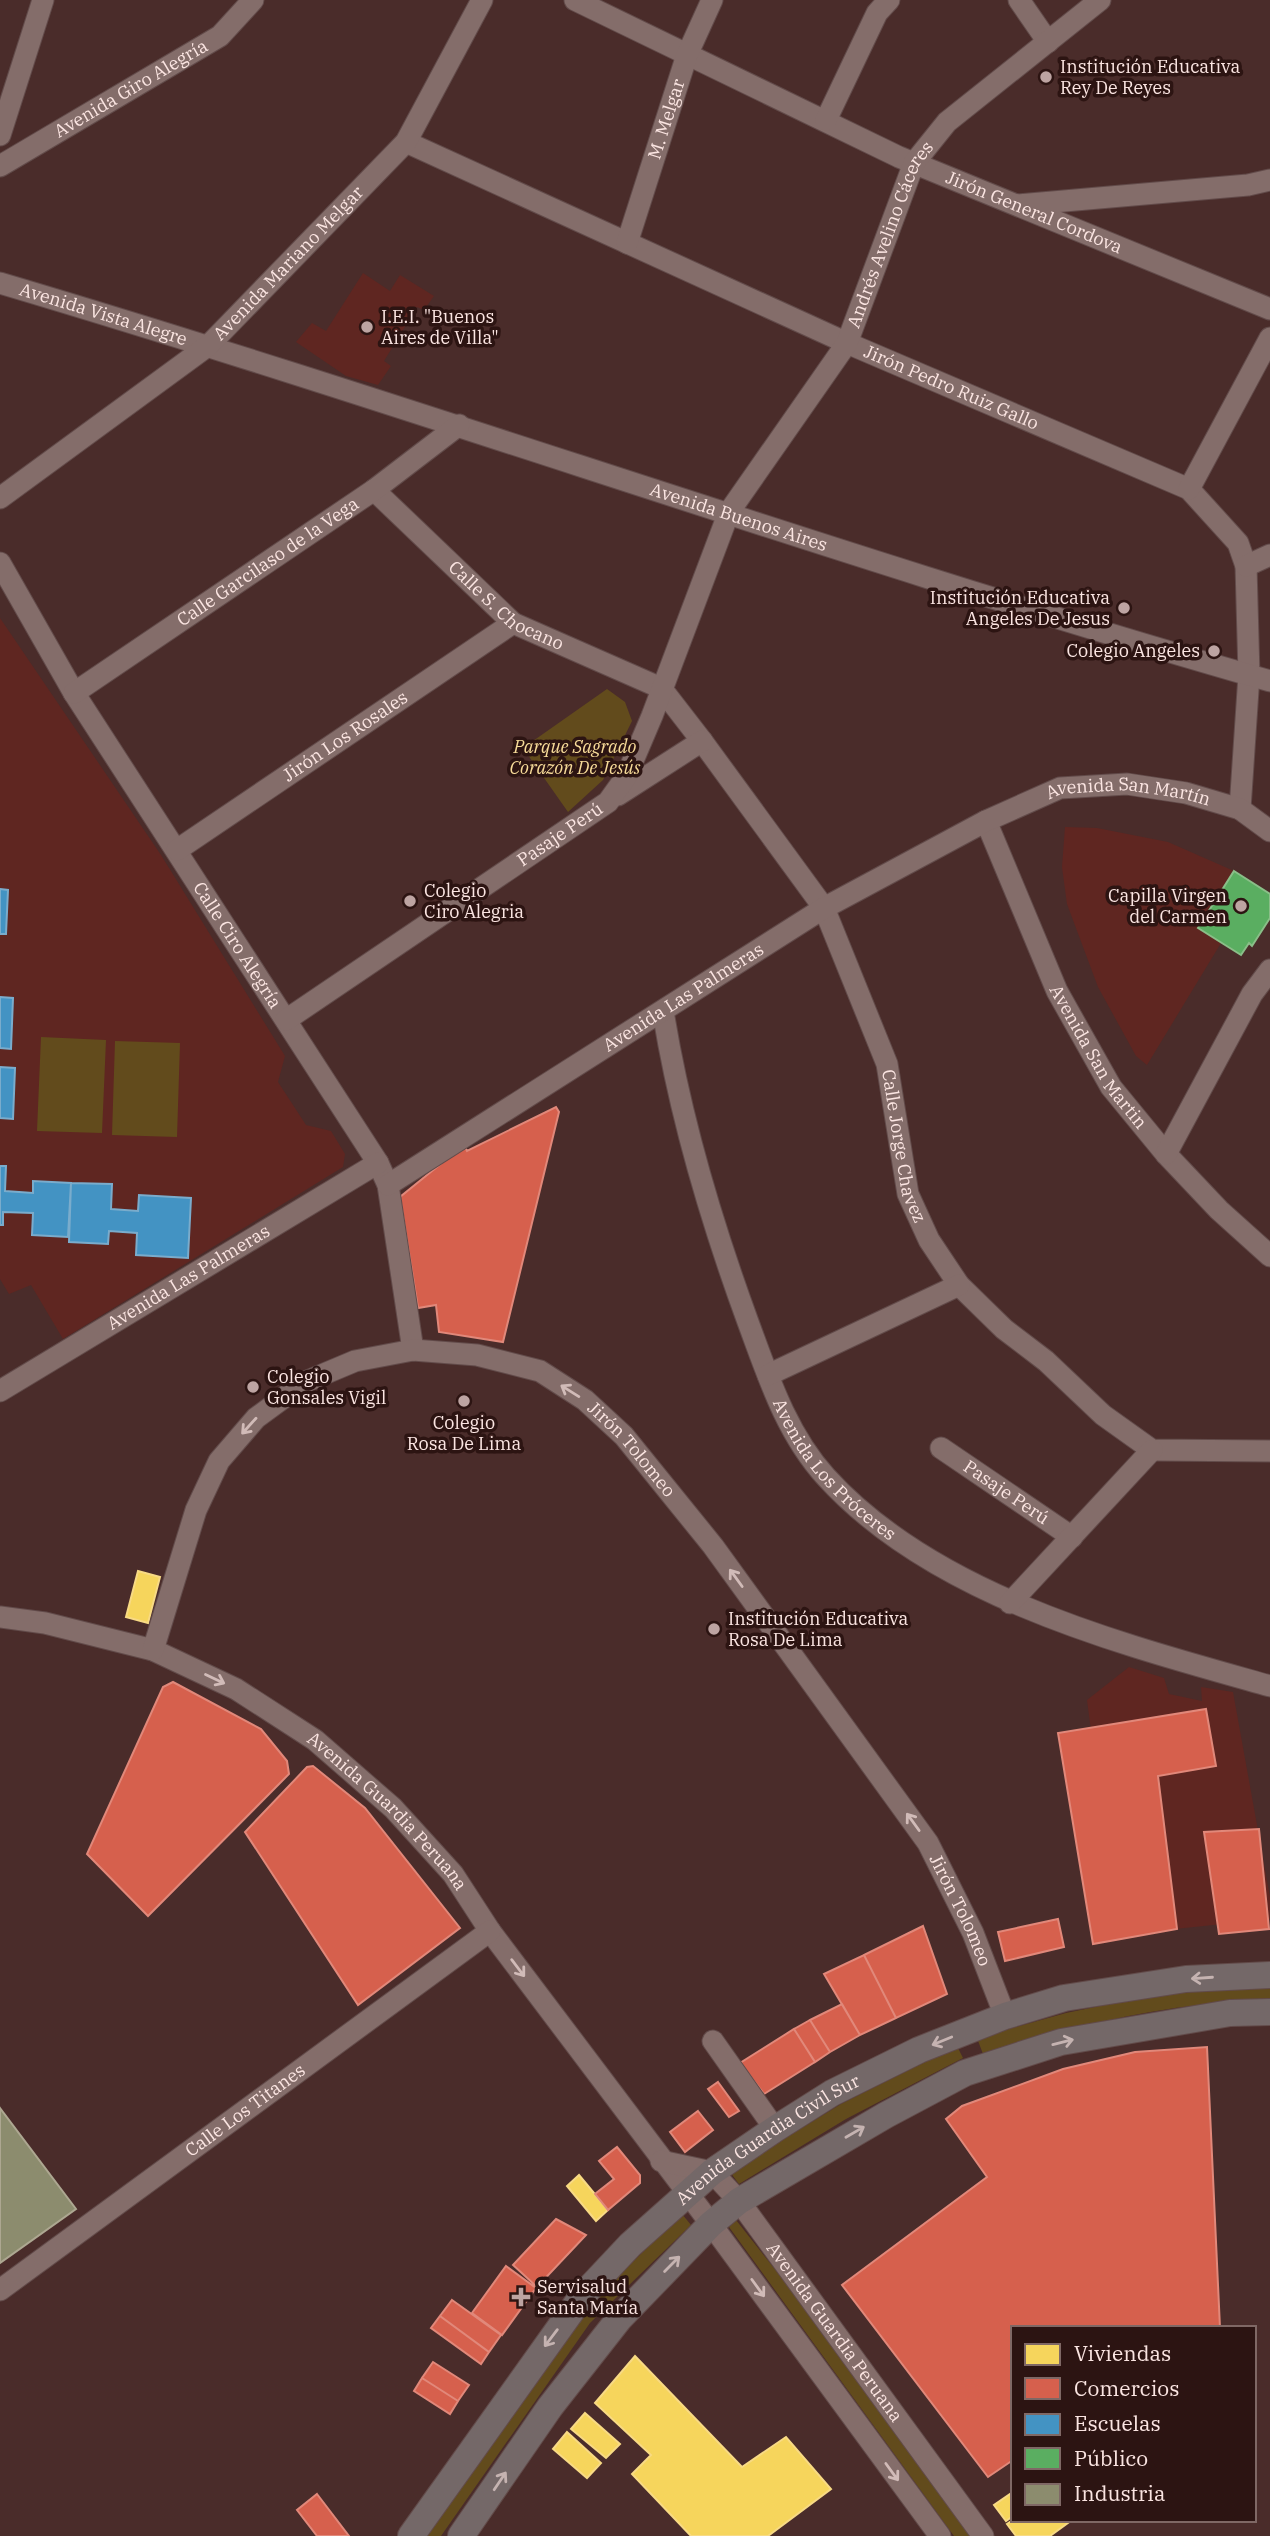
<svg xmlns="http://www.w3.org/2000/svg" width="1270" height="2536" font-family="'IBM Plex Serif',serif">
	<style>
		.built { fill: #5f2621 }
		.green { fill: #624b1c }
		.homes { fill: #f6d55c; stroke: #f8da84; stroke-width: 2 }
		.shops { fill: #d6604d; stroke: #e1887a; stroke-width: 2 }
		.schools { fill: #4393c3; stroke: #7aaccc; stroke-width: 2 }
		.public { fill: #5aae61; stroke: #8abe88; stroke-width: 2 }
		.industry { fill: #8c8c6e; stroke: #ada791; stroke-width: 2 }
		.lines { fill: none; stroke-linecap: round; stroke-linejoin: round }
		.minor-casing { stroke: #624b4a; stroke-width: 23 }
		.major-casing { stroke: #624b4a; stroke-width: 28 }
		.minor { stroke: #846d6a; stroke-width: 21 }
		.major { stroke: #746868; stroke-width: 26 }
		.oneway { stroke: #d1bbb8 }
		.oneway2 { stroke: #c5b3b1 }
		.poi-dot { fill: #bda4a2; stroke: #2c1412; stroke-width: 2.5 }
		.labels { text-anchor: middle; stroke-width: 7; stroke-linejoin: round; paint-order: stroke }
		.poi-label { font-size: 18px; fill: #fbe5e2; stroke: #2c1412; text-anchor: start }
		.street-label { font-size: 18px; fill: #fbe5e2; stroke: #2c1412 }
		.park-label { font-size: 18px; font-style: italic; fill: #f7db99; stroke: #2c1412 }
	</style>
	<rect width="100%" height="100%" fill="#4a2c2a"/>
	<!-- built -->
	<path class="built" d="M363 273 390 291 400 275 434 296 424 310 417 307 384 361 391 366 378 385 346 376 296 342 312 323 326 331Z
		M0 618 161 855 285 1056 278 1082 306 1125 331 1131 345 1154 343 1167 63 1339 31 1285 9 1294 0 1279Z
		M1065 827 1097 828 1168 842 1234 871 1198 927 1221 943 1147 1065 1136 1056 1098 987 1067 904 1062 867Z
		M1129 1667 1164 1678 1169 1694 1202 1701 1201 1687 1233 1692 1270 1897V1919L1118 1935 1087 1700Z"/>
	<!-- green -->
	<path class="green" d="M607 689 625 702 632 721 603 780 568 812 523 748Z
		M41 1037 106 1040 102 1133 37 1131Z
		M115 1041 180 1043 177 1137 112 1135Z
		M1239 1987 1270 1989V2003C1173 1999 1076 2027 983 2054L977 2038 1066 2013 1153 1995Z
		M957 2046 963 2058 846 2119 739 2184 730 2172 841 2104Z
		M682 2214 691 2225 590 2323 441 2536H423L580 2313Z
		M736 2220 804 2306 971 2536H954L729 2227Z"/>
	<!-- homes -->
	<path class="homes" d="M138 1571 160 1577 148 1623 126 1617Z
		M579 2175 608 2210 596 2221 567 2186Z
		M635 2356 742 2467 786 2437 831 2489 768 2536H691L632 2474 651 2455 595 2403Z
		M585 2413 620 2444 606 2458 571 2429Z
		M567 2432 601 2463 587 2478 553 2449Z
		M1013 2492V2516L1006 2521 994 2505Z
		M1013 2520H1072L1050 2536H1016L1007 2524Z"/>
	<!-- shops -->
	<path class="shops" d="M556 1107 559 1112 503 1342 439 1332 436 1305 418 1308 400 1197 464 1145 467 1151Z
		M173 1682 261 1729 287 1761 289 1774 148 1916 87 1854 163 1687Z
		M1206 1709 1216 1766 1158 1776 1177 1929 1093 1944 1058 1733Z
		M313 1766 365 1808 460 1928 358 2005 245 1832 307 1767Z
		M1259 1829 1269 1929 1219 1934 1204 1832Z
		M1058 1919 1064 1947 1005 1961 998 1932Z
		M923 1926 947 1994 896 2018 864 1955Z
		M864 1955 896 2018 860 2035 824 1974Z
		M842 2004 860 2035 830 2052 810 2020Z
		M810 2020 830 2052 815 2062 794 2029Z
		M794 2029 815 2062 764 2094 740 2063Z
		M1207 2047 1220 2328H1013V2460L988 2477 842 2285 987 2177 946 2119 962 2106 1063 2069 1135 2052Z
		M718 2082 739 2111 729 2117 708 2089Z
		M698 2111 713 2130 685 2152 670 2132Z
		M617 2147 640 2175V2183L608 2210 595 2194 614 2179 599 2161Z
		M556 2219 586 2235 537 2287 513 2265Z
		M506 2266 536 2288 502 2335 472 2313Z
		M452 2300 501 2335 489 2352 440 2316Z
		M440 2316 489 2352 481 2364 431 2328Z
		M433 2362 469 2385 458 2401 422 2378Z
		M422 2378 458 2401 450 2414 414 2391Z
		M317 2494 349 2536H317L297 2510Z"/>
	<!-- schools -->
	<path class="schools" d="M0 889 8 890 6 934H0Z
		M0 997 13 998 11 1049 0 1048Z
		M0 1067 15 1068 13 1119 0 1118Z
		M0 1166H6L5 1191 33 1193V1181L71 1183 68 1237 32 1235 33 1213 3 1212V1225H0Z
		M71 1183 112 1184 111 1209 138 1211 139 1195 191 1198 188 1258 136 1255 137 1233 109 1231 108 1244 69 1242Z"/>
	<!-- public -->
	<path class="public" d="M1234 871 1270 894V918L1252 946 1249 943 1241 955 1198 928Z"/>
	<!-- industry -->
	<path class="industry" d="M0 2108 76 2209 0 2263Z"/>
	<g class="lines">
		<!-- minor casing -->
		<g class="minor-casing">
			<g id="minor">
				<path id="s1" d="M575 0 899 157 1270 309"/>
				<path d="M1019 0 1048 42"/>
				<path d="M826 120 877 13 889 0"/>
				<path d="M0 135 43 0"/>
				<path id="s2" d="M406 142 847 343 1189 489 1238 543 1246 566 1249 675 1240 809"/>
				<path id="s3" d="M0 166 220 36 253 0"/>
				<path d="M1018 205 1248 185 1270 180"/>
				<path id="s4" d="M627 243 687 55 712 0"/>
				<path id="s5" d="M0 283C425 409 843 559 1270 681"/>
				<path d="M1189 489 1270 338"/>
				<path id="s6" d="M374 490 513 623 661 688 702 741 824 908 887 1064 908 1194 929 1240 959 1285 1004 1329 1046 1361 1103 1415 1152 1450 1270 1451"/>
				<path id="s7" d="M0 498 209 345 406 142 482 0"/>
				<path id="s8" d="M0 563 74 693 378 1163 388 1185 413 1350"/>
				<path d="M1246 566 1270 555"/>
				<path id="s9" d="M74 693 374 490 459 425"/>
				<path d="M618 795 702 741"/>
				<path id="s10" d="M986 821 1057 991 1111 1087 1166 1154 1219 1210 1270 1256"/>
				<path id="s11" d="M177 850 513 623"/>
				<path id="s12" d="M663 1011C680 1117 711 1221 748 1322 768 1376 786 1433 826 1477 934 1596 1121 1644 1270 1686"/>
				<path id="s13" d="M286 1020 608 802 626 777 652 716 729 512 847 343 914 163 947 122 1100 0"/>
				<path d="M1166 1154 1252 994 1270 970"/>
				<path id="s14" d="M388 1185 824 908 986 821 1060 788 1127 784 1186 793 1240 809 1270 831"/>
				<path d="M768 1375 959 1285"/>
				<path id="s15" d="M0 1391 378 1163"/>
				<path id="s16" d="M941 1448 1072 1537"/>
				<path d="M1010 1603 1152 1450"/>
				<path id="s17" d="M0 1617 45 1623 153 1650 236 1689 315 1740 393 1808 453 1874 490 1931 711 2224 940 2536"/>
				<path id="s18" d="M153 1650 196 1510 219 1461 256 1418 305 1382 355 1361 413 1350 477 1355 540 1371 585 1400 624 1436 713 1546 928 1843 973 1933 1005 2016"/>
				<path d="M713 2041 775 2129"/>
				<path id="s19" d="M661 2161 712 2172 739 2201 983 2536"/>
				<path id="s20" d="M0 2290 490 1931"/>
			</g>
		</g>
		<!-- major casing -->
		<g class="major-casing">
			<g id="major">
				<path id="s21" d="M411 2536 583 2295 630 2245 712 2172 775 2129 832 2093 919 2050 1005 2016 1064 1998 1186 1979 1270 1975"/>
				<path d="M461 2536 550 2407 619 2319 711 2224 739 2201 886 2115 965 2073 1061 2042 1230 2013 1270 2012"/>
			</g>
		</g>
		<!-- minor -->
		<use href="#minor" class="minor"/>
		<!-- major -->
		<use href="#major" class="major"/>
	</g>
	<!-- one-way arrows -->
	<defs><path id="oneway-shaft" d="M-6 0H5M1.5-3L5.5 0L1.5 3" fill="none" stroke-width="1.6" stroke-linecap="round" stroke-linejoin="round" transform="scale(1.75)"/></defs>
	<g class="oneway">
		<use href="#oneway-shaft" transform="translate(570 1391) rotate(-148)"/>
		<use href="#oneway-shaft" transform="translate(249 1426) rotate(132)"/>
		<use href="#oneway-shaft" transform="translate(736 1578) rotate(-126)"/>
		<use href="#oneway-shaft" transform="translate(215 1679) rotate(25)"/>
		<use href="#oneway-shaft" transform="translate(913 1822) rotate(-126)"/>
		<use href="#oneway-shaft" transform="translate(518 1968) rotate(53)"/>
		<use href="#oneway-shaft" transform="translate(758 2288) rotate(54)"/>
		<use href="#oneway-shaft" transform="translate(892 2472) rotate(54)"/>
	</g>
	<g class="oneway2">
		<use href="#oneway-shaft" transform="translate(1202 1978) rotate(176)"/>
		<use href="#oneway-shaft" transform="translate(942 2041) rotate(158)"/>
		<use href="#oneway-shaft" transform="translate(1063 2042) rotate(-14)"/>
		<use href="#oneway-shaft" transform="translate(855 2132) rotate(-30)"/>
		<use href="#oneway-shaft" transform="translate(672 2264) rotate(-45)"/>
		<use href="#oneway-shaft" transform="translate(551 2338) rotate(127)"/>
		<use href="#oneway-shaft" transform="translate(500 2481) rotate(-56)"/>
	</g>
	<!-- markers -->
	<g class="poi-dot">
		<circle cx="1046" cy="77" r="7"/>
		<circle cx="367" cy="327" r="7"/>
		<circle cx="1124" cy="608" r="7"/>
		<circle cx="1214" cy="651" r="7"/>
		<circle cx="410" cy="901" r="7"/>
		<circle cx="1241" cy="906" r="7"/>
		<circle cx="253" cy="1387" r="7"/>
		<circle cx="464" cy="1401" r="7"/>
		<circle cx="714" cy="1629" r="7"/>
		<path d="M517.5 2286.5h7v7h7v7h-7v7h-7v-7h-7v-7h7z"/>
	</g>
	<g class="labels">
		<!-- poi labels -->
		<g class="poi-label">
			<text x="1060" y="73">Institución Educativa<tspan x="1060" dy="21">Rey De Reyes</tspan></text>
			<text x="381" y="323">I.E.I. "Buenos<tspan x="381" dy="21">Aires de Villa"</tspan></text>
			<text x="1110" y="604" text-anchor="end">Institución Educativa<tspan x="1110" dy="21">Angeles De Jesus</tspan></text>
			<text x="1200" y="657" text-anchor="end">Colegio Angeles</text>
			<text x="424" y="897">Colegio<tspan x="424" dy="21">Ciro Alegria</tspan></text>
			<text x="1227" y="902" text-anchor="end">Capilla Virgen<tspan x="1227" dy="21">del Carmen</tspan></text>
			<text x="267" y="1383">Colegio<tspan x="267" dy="21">Gonsales Vigil</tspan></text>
			<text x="464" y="1429" text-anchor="middle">Colegio<tspan x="464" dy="21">Rosa De Lima</tspan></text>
			<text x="728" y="1625">Institución Educativa<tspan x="728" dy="21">Rosa De Lima</tspan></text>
			<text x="537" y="2293">Servisalud<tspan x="537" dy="21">Santa María</tspan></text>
		</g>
		<!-- street labels -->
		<g class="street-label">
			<text dy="6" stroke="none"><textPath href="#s3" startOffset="152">Avenida Giro Alegría</textPath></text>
			<text dy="6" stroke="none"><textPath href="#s4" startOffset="130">M. Melgar</textPath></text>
			<text dy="6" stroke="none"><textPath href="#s1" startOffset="506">Jirón General Cordova</textPath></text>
			<text dy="6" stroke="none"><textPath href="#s13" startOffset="1027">Andrés Avelino Cáceres</textPath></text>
			<text dy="6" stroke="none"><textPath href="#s7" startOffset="373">Avenida Mariano Melgar</textPath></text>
			<text dy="6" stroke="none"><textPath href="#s5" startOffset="108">Avenida Vista Alegre</textPath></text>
			<text dy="6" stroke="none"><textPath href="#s2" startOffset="598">Jirón Pedro Ruiz Gallo</textPath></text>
			<text dy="6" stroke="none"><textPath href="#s5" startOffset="775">Avenida Buenos Aires</textPath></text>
			<text dy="6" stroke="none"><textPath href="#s9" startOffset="234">Calle Garcilaso de la Vega</textPath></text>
			<text dy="6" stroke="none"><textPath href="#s6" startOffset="177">Calle S. Chocano</textPath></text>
			<text dy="6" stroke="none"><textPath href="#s11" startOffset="203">Jirón Los Rosales</textPath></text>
			<text dy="6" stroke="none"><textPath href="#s14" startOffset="850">Avenida San Martín</textPath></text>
			<text dy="6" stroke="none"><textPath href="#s13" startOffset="331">Pasaje Perú</textPath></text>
			<text dy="6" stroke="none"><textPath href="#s8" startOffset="450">Calle Ciro Alegría</textPath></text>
			<text dy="6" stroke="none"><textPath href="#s14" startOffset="350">Avenida Las Palmeras</textPath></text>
			<text dy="6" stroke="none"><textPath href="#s10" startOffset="262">Avenida San Martin</textPath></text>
			<text dy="6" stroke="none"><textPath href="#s6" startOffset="880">Calle Jorge Chavez</textPath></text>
			<text dy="6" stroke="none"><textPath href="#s15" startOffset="220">Avenida Las Palmeras</textPath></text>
			<text dy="6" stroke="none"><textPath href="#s18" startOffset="682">Jirón Tolomeo</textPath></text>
			<text dy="6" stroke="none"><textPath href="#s12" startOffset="497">Avenida Los Próceres</textPath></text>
			<text dy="6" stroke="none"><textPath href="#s16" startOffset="79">Pasaje Perú</textPath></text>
			<text dy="6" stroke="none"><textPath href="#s17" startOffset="444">Avenida Guardia Peruana</textPath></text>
			<text dy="6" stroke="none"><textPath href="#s18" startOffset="1250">Jirón Tolomeo</textPath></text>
			<text dy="6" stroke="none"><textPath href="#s20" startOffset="304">Calle Los Titanes</textPath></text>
			<text dy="6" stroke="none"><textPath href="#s21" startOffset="539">Avenida Guardia Civil Sur</textPath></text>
			<text dy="6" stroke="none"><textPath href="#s19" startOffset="254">Avenida Guardia Peruana</textPath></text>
		</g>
		<!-- park labels -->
		<g class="park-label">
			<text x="575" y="753">Parque Sagrado<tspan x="575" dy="21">Corazón De Jesús</tspan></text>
		</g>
	</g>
	<!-- legend -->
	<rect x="1011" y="2326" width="245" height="196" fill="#2c1412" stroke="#7f6865" stroke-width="2"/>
	<rect x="1025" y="2344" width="35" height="21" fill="#f6d55c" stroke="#7f6865" stroke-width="2"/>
	<text x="1074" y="2361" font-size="21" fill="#fbe5e2">Viviendas</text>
	<rect x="1025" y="2378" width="35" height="21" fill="#d6604d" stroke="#7f6865" stroke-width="2"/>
	<text x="1074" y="2396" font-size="21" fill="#fbe5e2">Comercios</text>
	<rect x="1025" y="2414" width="35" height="21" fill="#4393c3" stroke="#7f6865" stroke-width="2"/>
	<text x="1074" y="2431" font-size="21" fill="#fbe5e2">Escuelas</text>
	<rect x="1025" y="2448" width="35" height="21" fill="#5aae61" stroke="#7f6865" stroke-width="2"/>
	<text x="1074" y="2466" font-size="21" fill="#fbe5e2">Público</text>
	<rect x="1025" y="2484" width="35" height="21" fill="#8c8c6e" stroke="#7f6865" stroke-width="2"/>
	<text x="1074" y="2501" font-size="21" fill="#fbe5e2">Industria</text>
</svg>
